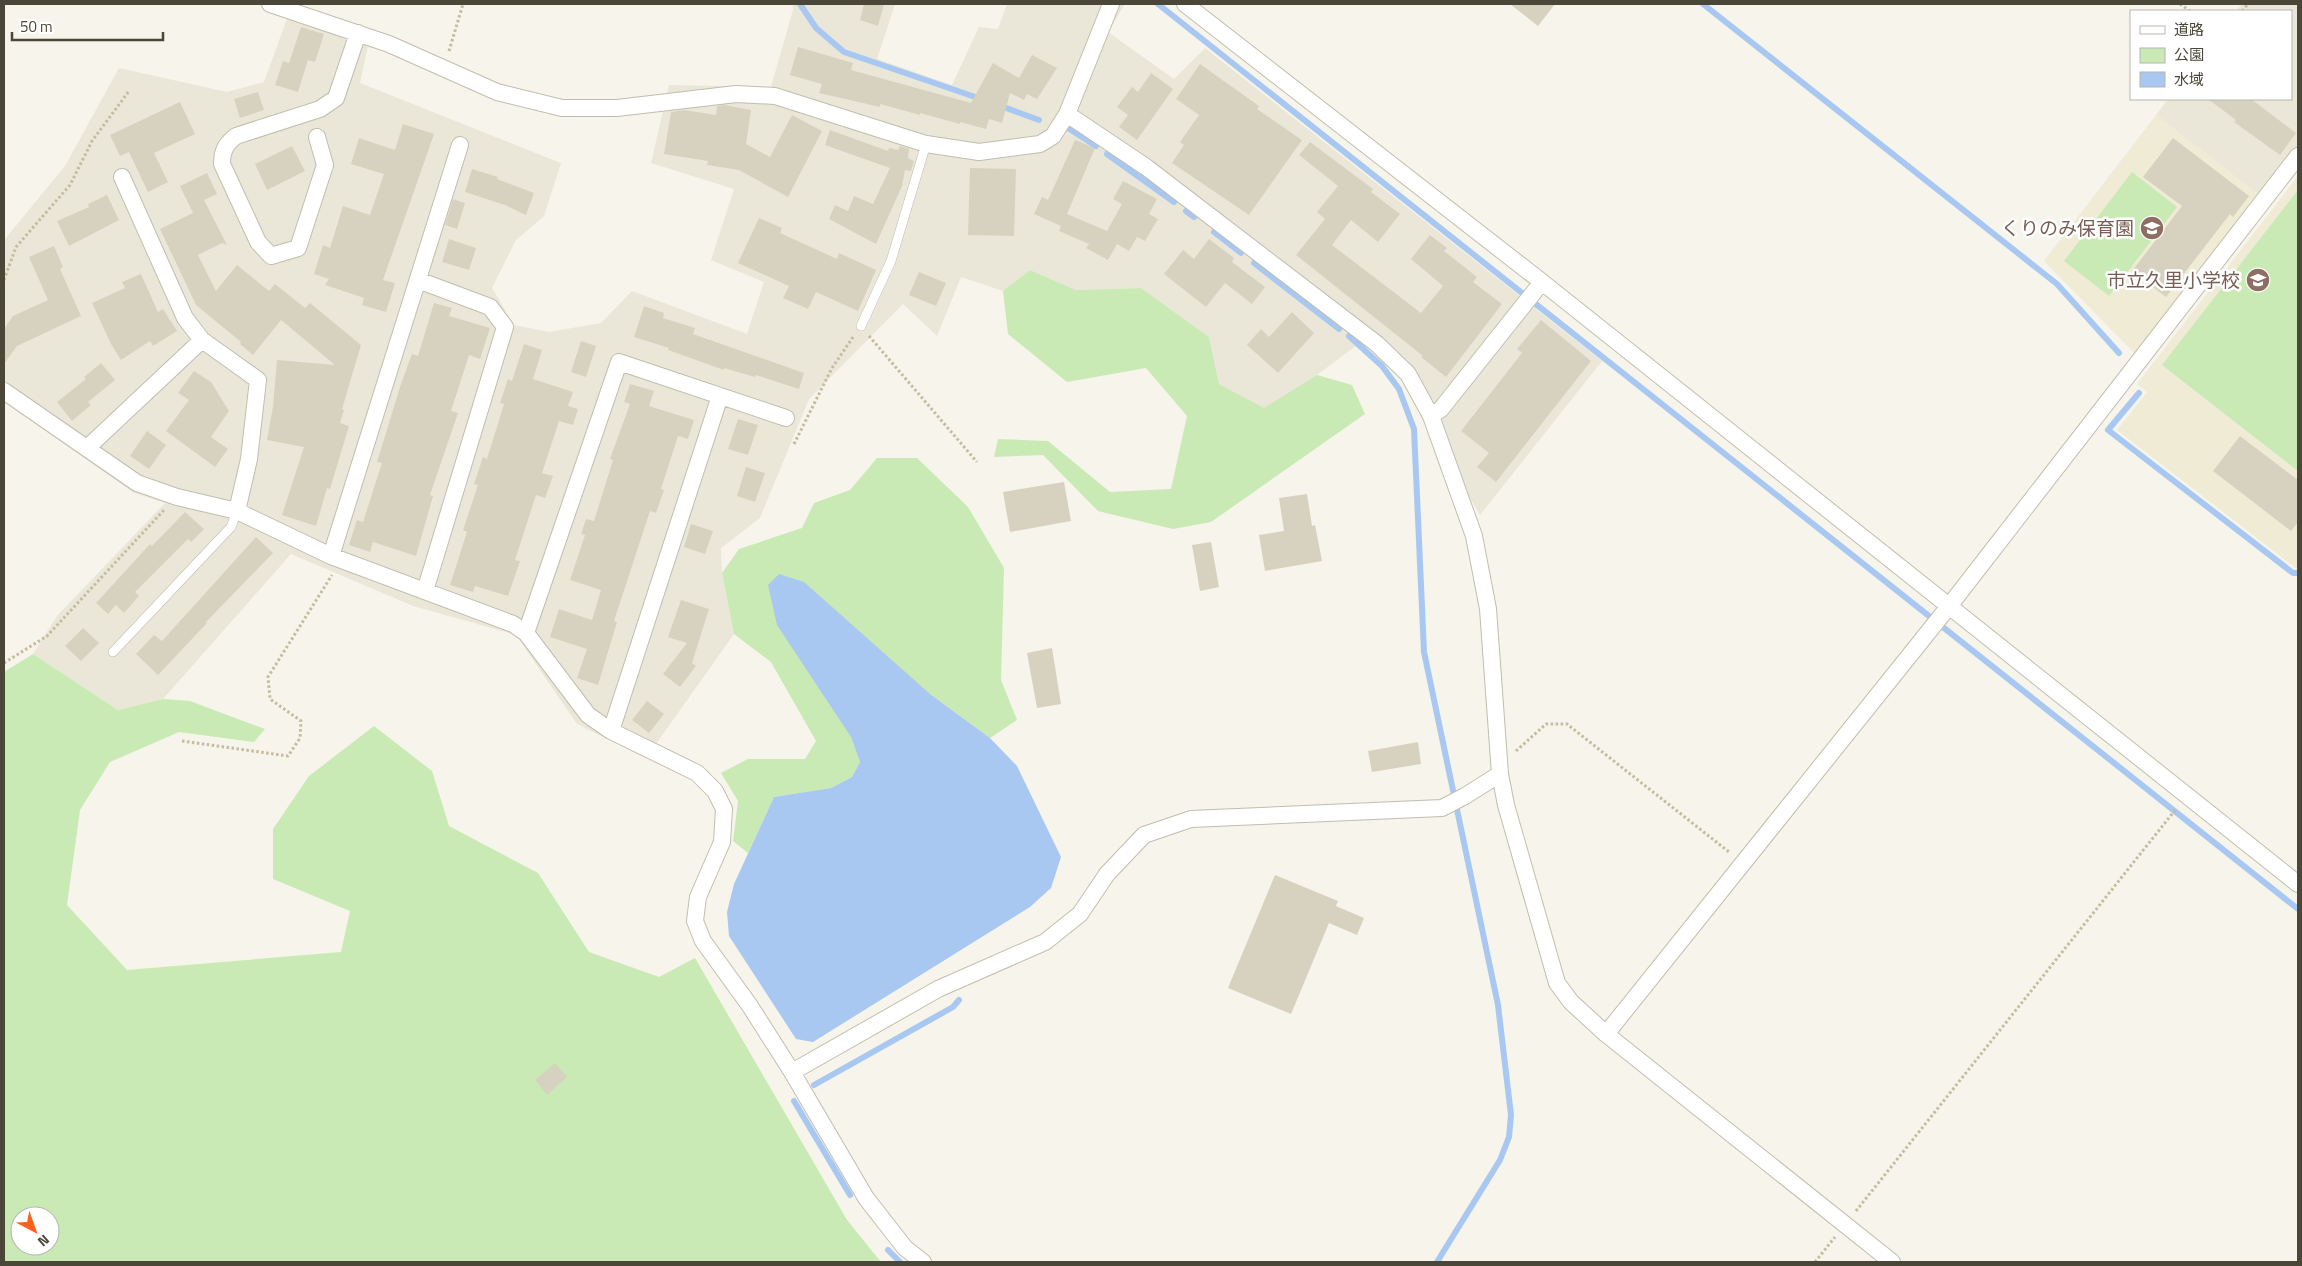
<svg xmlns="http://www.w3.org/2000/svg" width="2302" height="1266" font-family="'Titillium Web','Noto Sans JP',sans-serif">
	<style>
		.residential { fill: #eae7d9 }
		.education { fill: #efebd5 }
		.green { fill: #c9eab4; fill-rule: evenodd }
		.water { fill: #a8c8f2 }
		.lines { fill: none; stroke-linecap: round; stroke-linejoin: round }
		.stream { stroke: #a8c8f2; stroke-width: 6 }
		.building { fill: #d7d2c0 }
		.lane-casing { stroke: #c1bead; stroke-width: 10 }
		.street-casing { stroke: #c1bead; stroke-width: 18 }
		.path { stroke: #c3bc9e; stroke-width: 3; stroke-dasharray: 2.5 2.5; stroke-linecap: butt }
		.lane { stroke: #fff; stroke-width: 9 }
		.street { stroke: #fff; stroke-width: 16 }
		.labels { text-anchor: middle; stroke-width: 5; stroke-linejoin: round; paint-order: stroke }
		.education-label { font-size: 19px; fill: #785e54; stroke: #fff; text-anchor: end }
	</style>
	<rect width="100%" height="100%" fill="#f6f4eb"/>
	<!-- residential -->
	<path class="residential" d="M793 4H895L877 59 952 85 979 27 998 29 1007 4H1125L1108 32 1174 79 1205 48 1602 361 1480 515 1399 374 1361 342 1317 375 1265 409 1219 384 1209 337 1141 288 1076 290 1030 270 1003 291 961 277 937 336 903 304 809 399 760 518 721 548 722 573 734 634 646 758 577 724 516 635 413 606 291 554 163 699 118 710 33 654 57 616 165 503 134 493 4 402 5 239 65 166 119 68 227 92 264 82 292 5 371 32 360 83 561 163 544 216 516 240 492 288 514 325 549 332 601 323 632 291 747 334 764 282 711 260 734 189 651 163 669 85 771 87 793 10Z
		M2242 4H2298V146L2260 196 2156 115 2168 99H2291V11H2236Z"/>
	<!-- education -->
	<path class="education" d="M2156 115 2260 196 2137 356 2044 261Z
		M2298 176V569H2297L2117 430 2147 392 2137 384Z"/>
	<!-- green -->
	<path class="green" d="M2132 172 2177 207 2109 296 2064 261Z
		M2298 190V471L2162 365Z
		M1030 270 1076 290 1141 288 1209 337 1219 384 1264 408 1317 375 1352 385 1365 414 1211 522 1173 529 1098 511 1043 455 994 457 998 439 1048 441 1110 492 1171 489 1187 416 1146 368 1067 382 1008 334 1003 291Z
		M877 458H917L968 507 1004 568 1001 680 1017 720 990 738 930 694 851 737 860 762 852 777 831 788 774 797 748 853 733 841 738 801 721 773 748 759H805L816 741 771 662 734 634 722 573 739 549 802 528 814 503 850 490Z
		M33 654 118 710 163 699 190 701 265 729 254 742 179 732 110 762 80 810 67 905 127 970 341 952 350 911 273 879V829L309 776 374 726 432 771 449 826 538 873 589 952 659 977 695 958 847 1220 881 1262H4V672ZM20 1216H50V1246H20Z"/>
	<!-- water -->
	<path class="water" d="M779 574 804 582 930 694 990 738 1017 766 1061 857 1051 888 1030 907 813 1042 796 1039 729 936 727 912 734 884 774 797 831 788 852 777 860 762 851 737 777 625 768 585Z"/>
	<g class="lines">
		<!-- stream -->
		<path class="stream" d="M800 4 816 28 844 52 981 99
			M1158 4 2298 909
			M1703 4 2057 284 2119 353
			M998 105 1039 120
			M1068 128 1096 146
			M1107 154 1174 202
			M1186 211 1194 217
			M1214 232 1241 253
			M1254 263 1339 329
			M1349 336 1382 366 1399 389 1414 429 1424 652 1498 1005 1511 1115 1509 1137 1500 1160 1437 1262
			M2139 393 2108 430 2293 573H2298
			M814 1085 953 1007 959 1000
			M794 1101 850 1195
			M888 1250 900 1262"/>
	</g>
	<!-- building -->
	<path class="building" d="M864 4H884L878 26 860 20Z
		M1510 4H1555L1538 26Z
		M301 27 324 34 315 62 308 60 298 92 275 85 283 61 289 63Z
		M798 47 853 63 851 70 971 103 993 63 1019 78 1032 55 1057 68 1037 99 1027 94 1024 100 1010 93 1002 123 989 119 986 129 960 122V124L920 113V115L880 104V107L819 93 822 84 790 75Z
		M1200 64 1259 106 1257 109 1302 140 1249 215 1172 163 1184 145 1180 142 1199 115 1176 99Z
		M1151 73 1173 89 1137 140 1119 127 1128 115 1117 107 1132 87 1138 92Z
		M258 92 264 110 240 118 234 99Z
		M2208 99H2251L2296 133 2280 155 2234 122 2236 120Z
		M180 102 195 134 154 153 168 182 148 192 129 152 120 156 110 135Z
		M724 105 751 110 746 144 770 157 792 115 822 131 788 197 739 170 707 165 708 161 664 154 671 112 684 110 716 115 717 106Z
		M403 124 434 134 383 280 395 283 386 312 362 305 364 298 325 285 329 279 314 274 323 245 330 248 343 206 370 215 384 174 351 164 359 138 395 150Z
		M830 130 888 151 889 148 898 150 900 146 909 149 908 158 914 161 911 171 905 170 902 186 876 244 829 219 835 205 848 211 854 196 873 204 890 168 825 145Z
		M2173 138 2249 196 2233 217 2230 214 2166 297 2132 271 2182 206 2143 177Z
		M1075 140 1095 148 1067 214 1107 231 1122 204 1113 199 1123 181 1157 199 1149 214 1158 219 1145 241 1137 237 1129 251 1117 244 1108 260 1086 248 1089 244 1059 231 1061 226 1034 214 1042 197 1048 200Z
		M1310 142 1373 189 1371 192 1400 214 1378 242 1351 220 1332 245 1421 313 1443 286 1411 259 1430 235 1447 248 1444 251 1477 277 1473 282 1502 304 1446 377 1421 357 1423 356 1296 255 1325 219 1317 212 1338 186 1299 155Z
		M292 146 305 171 267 190 255 164Z
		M970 168 1016 169 1014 236 968 235Z
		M472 169 498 177 497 179 534 193 526 215 505 205 465 192Z
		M207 173 217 194 204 200 227 245 222 243 198 255 216 291 237 265 269 291 275 284 305 308 310 303 361 345 342 409 344 410 340 423 349 426 330 489 327 488 316 526 282 515 304 447 267 440 273 407 277 360 335 365 281 320 253 355 240 344 241 342 196 305 160 229 193 213 180 186Z
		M107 195 119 220 69 246 57 221 89 207 88 204Z
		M453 199 465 203 457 229 445 225Z
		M759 218 782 228 780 233 837 259 839 253 876 270 858 311 816 292 808 309 783 298 789 286 738 263Z
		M449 239 476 248 469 270 442 262Z
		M1209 239 1234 258 1232 262 1265 287 1252 304 1225 283 1206 307 1164 274 1183 250 1194 259Z
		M54 246 63 267 60 269 81 316 17 346 4 364V329L13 316 48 300 29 257Z
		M919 272 946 283 936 306 909 295Z
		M141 274 158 312 163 309 177 331 153 346 150 341 121 360 111 344 92 303 125 288 122 282Z
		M434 303 452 308 449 316 490 328 480 359 469 355 451 411 458 413 430 495 433 496 416 556 373 542 370 552 349 545 357 520 363 522 382 463 377 462 401 384 412 354 418 356Z
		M644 306 664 313 663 318 695 328 693 334 804 373 799 389 756 375 755 377 724 368V370L668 350 669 348 634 337Z
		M1292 312 1314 333 1278 373 1247 345 1261 329 1269 337Z
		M1541 320 1591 361 1496 482 1477 467 1489 453 1461 431 1522 353 1517 349Z
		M581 341 596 346 586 377 571 372Z
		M524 344 542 350 533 379 573 392 568 406 578 409 573 425 559 421 542 473 553 476 545 498 536 495 515 560 520 561 508 596 475 586 473 592 450 585 467 532 463 530 478 485 474 484 483 457 487 459 504 404 500 403 508 379 512 381Z
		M101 363 115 380 88 402 91 405 72 421 57 402 86 379 84 377Z
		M194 371 211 382 229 411 211 437 228 449 215 467 166 431 189 400 178 393Z
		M630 384 654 391 649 406 694 420 688 439 678 436 661 489 664 490 656 513 650 511 614 621 617 622 598 685 577 678 587 649 550 637 559 609 592 620 601 590 570 580 585 535 581 534 586 519 594 521 613 460 610 459 630 404 624 402Z
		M738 419 758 425 748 455 728 449Z
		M147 431 166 445 149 469 130 456Z
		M2240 436 2298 480V522L2291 531 2213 471Z
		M746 467 765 473 755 502 737 496Z
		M1064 482 1071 521 1010 532 1003 492Z
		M1307 494 1312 526 1315 525 1322 561 1265 571 1259 535 1284 531 1279 498Z
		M185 512 204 529 191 542 188 539 135 592 139 596 124 613 116 605 108 614 96 603 150 544 152 546Z
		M691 524 713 531 705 554 684 547Z
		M256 537 273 553 206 622 207 623 158 675 136 654 154 635 162 641Z
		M1211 542 1219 587 1200 591 1192 545Z
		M681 600 709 609 692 663 696 666 680 687 663 674 687 643 668 637Z
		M83 628 99 643 81 661 65 646Z
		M1052 648 1061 704 1037 708 1027 653Z
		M647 701 664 714 649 733 632 720Z
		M1418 742 1421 764 1372 772 1368 751Z
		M1275 875 1338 901 1336 906 1364 918 1357 935 1329 923 1291 1014 1228 988Z
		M555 1063 567 1077 547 1095 535 1080Z"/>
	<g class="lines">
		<!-- lane casing -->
		<g class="lane-casing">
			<path id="lane" d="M861 326 891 261 926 144
				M113 652 231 527 237 511"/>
		</g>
		<!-- street casing -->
		<g class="street-casing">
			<path id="street" d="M270 4 389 44 497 92 562 108H617L736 94 775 96 926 144 979 152 1040 144 1053 136 1067 114 1111 4
				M1185 4 1542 282 2298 884
				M1067 114 1146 167 1377 344 1408 374 1431 416 1474 536 1488 609 1500 774 1506 805 1557 983 1571 1002 1606 1034 1892 1262
				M317 137 325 165 298 248 271 256 258 242 222 164C222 150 226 144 236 136L320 109 336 98 358 33
				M122 177 185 318 202 340 258 380 249 459 237 511
				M418 280 490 307 505 327 425 591
				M4 391 137 483 177 497 237 511 331 556 513 624 526 633 588 715 611 731 697 773 715 791 724 809 722 842 698 897 695 921 703 941 750 1006 792 1072 866 1198 905 1248 923 1262
				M1431 416 1441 409 1542 282
				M87 448 202 340
				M331 556 460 145
				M526 633 619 362 786 418
				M611 731 720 396
				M1606 1034 1950 605 2298 156
				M792 1072 938 989 1045 942 1080 914 1107 874 1144 835 1191 819 1442 808 1465 796 1500 774"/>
		</g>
		<!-- path -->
		<path class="path" d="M2180 4 2190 11
			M2242 11 2248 4
			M449 51 463 4
			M4 280 16 247 70 185 92 141 129 91
			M869 336 977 462
			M794 444 832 368 853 337
			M4 663 47 636 164 510
			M182 741 288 756 300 738 301 721 270 699 268 677 332 575
			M1516 751 1546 724H1567L1729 852
			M1856 1211 2176 809
			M1815 1262 1835 1237"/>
		<!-- lane -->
		<use href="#lane" class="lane"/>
		<!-- street -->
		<use href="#street" class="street"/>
	</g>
	<!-- icons -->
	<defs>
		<g id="school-disc" transform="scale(1.25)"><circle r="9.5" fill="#8d6e63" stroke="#fff"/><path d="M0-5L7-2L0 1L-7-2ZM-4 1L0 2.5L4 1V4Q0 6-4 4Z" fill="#fff"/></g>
	</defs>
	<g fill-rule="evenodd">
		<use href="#school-disc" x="2152" y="228"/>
		<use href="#school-disc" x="2258" y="280"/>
	</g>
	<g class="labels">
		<!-- education labels -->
		<g class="education-label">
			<text x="2134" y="235">くりのみ保育園</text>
			<text x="2240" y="287">市立久里小学校</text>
		</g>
	</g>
	<!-- border -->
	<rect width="2302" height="1266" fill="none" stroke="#4a4638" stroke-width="10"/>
	<!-- legend -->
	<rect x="2130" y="10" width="162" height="90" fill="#ffffff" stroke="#b7b5af"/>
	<rect x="2140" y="26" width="25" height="8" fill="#ffffff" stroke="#b7b5af"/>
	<text x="2174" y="35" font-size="15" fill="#4a4638">道路</text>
	<rect x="2140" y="48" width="25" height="15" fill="#c9eab4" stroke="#b7b5af"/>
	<text x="2174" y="60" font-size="15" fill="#4a4638">公園</text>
	<rect x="2140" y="72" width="25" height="15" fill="#a8c8f2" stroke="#b7b5af"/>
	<text x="2174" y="85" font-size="15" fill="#4a4638">水域</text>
	<!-- north arrow -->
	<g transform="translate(35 1231) rotate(139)"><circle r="24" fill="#ffffff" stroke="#b7b5af"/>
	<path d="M0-4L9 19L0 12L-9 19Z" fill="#fb601c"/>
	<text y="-8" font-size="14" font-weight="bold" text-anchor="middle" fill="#4a4638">N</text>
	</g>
	<!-- scale -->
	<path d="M12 32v8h151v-8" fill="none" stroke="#4a4638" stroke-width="2.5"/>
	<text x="20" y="32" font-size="15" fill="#4a4638" stroke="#ffffff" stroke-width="4" paint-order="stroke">50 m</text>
</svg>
